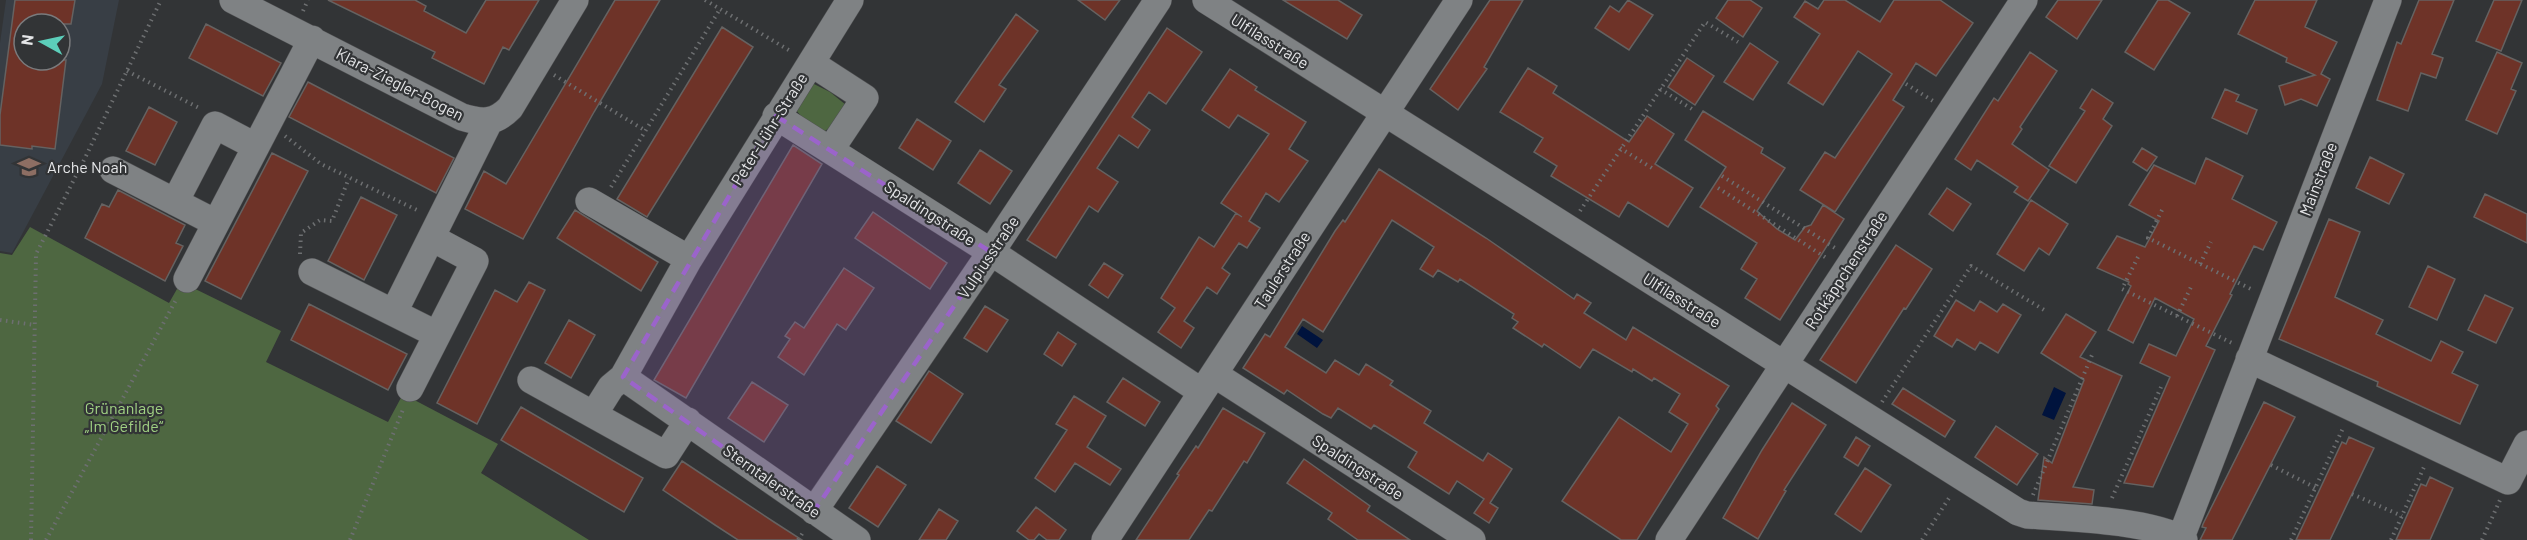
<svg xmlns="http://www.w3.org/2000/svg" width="2527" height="540" font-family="Barlow,sans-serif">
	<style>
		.built { fill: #383e45; fill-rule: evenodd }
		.green { fill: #4e6741 }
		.water { fill: #00133d }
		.building { fill: #6e3328; stroke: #656261; stroke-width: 1.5 }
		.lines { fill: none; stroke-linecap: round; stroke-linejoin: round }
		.minor-casing { stroke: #4f5052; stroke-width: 28 }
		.path { stroke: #6d6f71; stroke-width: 4; stroke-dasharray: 1.5 4.5; stroke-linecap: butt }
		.minor { stroke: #7f8284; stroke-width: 27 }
		.marked { fill: #9b64cb; fill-opacity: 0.2; stroke: #9b64cb; stroke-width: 4.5; stroke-dasharray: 12 8; stroke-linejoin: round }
		.labels { text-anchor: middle; stroke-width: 4.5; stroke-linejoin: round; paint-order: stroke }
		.street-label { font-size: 16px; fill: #e5e6e8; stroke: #323436 }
		.poi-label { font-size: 16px; fill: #e5e6e8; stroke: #323436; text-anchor: start }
		.park-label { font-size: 16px; fill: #a0d183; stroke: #323436 }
	</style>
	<rect width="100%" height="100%" fill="#323436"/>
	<!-- built -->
	<path class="built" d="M6 0H119L102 84 12 253 0 251V43ZM24 24H60V60H24Z"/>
	<!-- green -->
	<path class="green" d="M812 83 830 92 846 105 838 121 825 131 808 124 795 109Z
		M30 227 169 303 181 282 281 331 266 362 388 422 403 394 498 444 481 473 589 540H0V253L12 255Z"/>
	<!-- water -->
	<path class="water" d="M1302 326 1323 340 1317 348 1297 334Z
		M2054 387 2066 393 2054 420 2042 415Z"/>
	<!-- building -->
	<path class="building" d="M15 0H75L71 24H24V60H66L55 149 32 146V149L0 145V115Z
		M328 0H415L426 6 424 11 466 33 486 0H539L509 50 503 47 484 84 432 58 435 52Z
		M615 0H660L594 112 523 239 465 209 484 171 506 184Z
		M1078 0H1120L1105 20Z
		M1283 0H1338L1362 15 1347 39Z
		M1490 0H1523L1484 67 1487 69 1458 110 1430 89Z
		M1628 0 1653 15 1629 50 1595 28 1610 6 1619 12Z
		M1728 0H1750L1762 8 1743 37 1716 18Z
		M1824 0H1845L1880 22 1894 0H1940L1973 23 1936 76 1916 63 1893 100 1904 107 1835 212 1800 190 1825 152 1835 158 1892 74 1858 51 1823 105 1788 83 1820 34 1794 17 1805 1 1818 9Z
		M2058 0H2102L2077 39 2046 17Z
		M2158 0H2168L2190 13 2154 70 2125 52Z
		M2255 0H2317L2305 27 2337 42 2321 74 2330 79 2317 106 2301 99 2285 105 2279 86 2315 75 2286 62 2287 58 2238 34Z
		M2419 0H2454L2432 54 2443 58 2436 78 2421 73 2408 111 2377 100 2397 42 2401 44Z
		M2494 0H2522L2501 51 2476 41Z
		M1016 14 1038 31 999 85 1006 89 984 122 955 102Z
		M206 24 281 63 263 96 189 58Z
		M722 27 753 47 647 217 617 199Z
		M1167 28 1202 52 1166 104 1149 92 1132 117 1150 130 1138 148 1119 135 1097 168 1118 182 1098 212 1089 206 1056 258 1027 240Z
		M1750 43 1778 62 1753 100 1724 82Z
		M2030 52 2057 71 2020 127 2022 129 2012 144 2049 170 2028 201 2014 192 2018 187 1977 160 1971 170 1955 159 1994 98 1998 101Z
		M2497 52 2522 63 2511 89 2516 91 2497 134 2466 120Z
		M1687 58 1714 76 1695 105 1668 87Z
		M1528 68 1557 86 1553 93 1629 142 1647 116 1674 134 1655 164 1693 188 1668 227 1628 202 1619 217 1551 176 1557 166 1534 152 1543 138 1500 112Z
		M1230 69 1257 87 1255 90 1306 122 1289 149 1308 161 1279 202 1266 193 1249 221 1260 228 1247 248 1239 243 1222 268 1230 274 1217 294 1207 287 1184 321 1194 328 1181 348 1158 332 1175 308 1161 298 1199 237 1214 247 1236 213 1242 217 1221 203 1269 134 1238 115 1229 128 1202 110Z
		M308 82 454 158 436 193 289 117Z
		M2092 89 2113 103 2103 119 2112 126 2076 183 2049 166 2085 111 2080 108Z
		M2225 89 2239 95 2236 101 2257 110 2247 134 2212 118Z
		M149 107 177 122 155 165 126 151Z
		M1703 111 1763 148 1761 153 1785 168 1757 211 1777 229 1795 240 1805 227 1811 225 1823 205 1844 219 1780 320 1745 298 1757 279 1741 269 1757 243 1700 207 1726 167 1685 140Z
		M917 119 951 141 933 170 899 148Z
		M793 145 822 164 686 398 654 380Z
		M2142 148 2157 157 2147 171 2133 162Z
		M980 150 1012 171 990 204 958 183Z
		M272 153 308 171 241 299 205 281Z
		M2370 157 2404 174 2389 204 2356 188Z
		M2206 158 2243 176 2232 199 2277 222 2263 250 2254 246 2230 294 2232 295 2206 346 2215 350 2153 487 2124 483 2170 377 2140 363 2149 344 2176 356 2194 319 2155 298 2133 343 2108 330 2131 286 2128 284 2129 282 2097 268 2117 236 2145 247 2159 221 2129 205 2154 165 2195 184Z
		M1379 169 1486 238 1574 299 1577 294 1591 303 1584 313 1626 340 1633 327 1729 386 1716 406 1719 409 1637 540H1621L1562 501 1619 417 1671 452 1688 424 1669 412 1680 394 1654 378 1652 381 1633 369 1632 372 1593 349 1580 368 1544 344 1542 347 1513 328 1518 322 1512 318 1514 314 1460 279 1458 282 1438 270 1433 277 1420 269 1434 247 1392 220 1323 332 1303 319 1285 347 1326 373 1335 360 1359 375 1366 364 1393 381 1390 385 1431 411 1424 423 1483 461 1488 453 1512 469 1490 503 1498 508 1489 523 1474 513 1484 499 1457 481 1449 494 1413 471 1408 467 1417 452 1374 425 1371 429 1338 408 1331 418 1323 414 1287 390 1284 394 1243 368 1265 334 1270 337 1335 231 1343 220 1345 222Z
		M1947 188 1971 204 1953 231 1929 214Z
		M118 190 185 225 176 243 183 246 165 281 85 238 102 204 109 207Z
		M2485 194 2527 214V243L2474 217Z
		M361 197 397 215 364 280 328 261Z
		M2031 200 2068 224 2049 255 2039 248 2024 271 1997 254Z
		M575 210 658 262 641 291 557 238Z
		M873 212 947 263 930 289 855 238Z
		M2329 219 2360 232 2335 297 2383 320 2376 334 2431 361 2441 341 2463 352 2452 373 2478 385 2460 424 2377 386 2378 382 2279 339Z
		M1896 245 1932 269 1906 309 1904 308 1856 383 1820 360Z
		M1104 263 1123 275 1108 298 1089 285Z
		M2428 266 2455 279 2437 320 2409 307Z
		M844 268 874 288 846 330 837 324 804 375 778 357 790 339 785 336 795 322 804 328Z
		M529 282 545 290 477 424 437 403 495 290 517 302Z
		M2485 295 2513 308 2496 343 2468 330Z
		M1956 300 1974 311 1980 301 1997 312 2003 304 2021 315 1998 353 1980 342 1975 350 1957 339 1952 347 1934 336Z
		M309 304 407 354 388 390 291 340Z
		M985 306 1008 320 987 352 964 338Z
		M2066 314 2096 332 2080 357 2122 376 2073 487 2094 490 2092 504 2038 500 2044 457 2052 463 2084 380 2041 353Z
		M569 320 595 335 571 378 545 363Z
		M1058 332 1076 344 1062 366 1044 354Z
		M929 371 963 394 931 443 896 421Z
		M1123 378 1160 402 1145 426 1107 402Z
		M752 382 788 405 764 442 728 418Z
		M1903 388 1955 421 1945 437 1892 404Z
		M1074 396 1106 416 1087 447 1121 469 1110 485 1075 463 1055 492 1035 478 1067 430 1056 424Z
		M2264 402 2295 417 2232 540H2200L2206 528 2202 527 2203 524Z
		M1792 403 1826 425 1784 490 1786 491 1758 539 1723 518 1762 450Z
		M521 407 643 478 624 512 501 440Z
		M1223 408 1265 433 1247 463 1244 461 1212 511 1209 510 1189 540H1136L1179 475 1177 474 1196 446 1198 448Z
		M1996 426 2038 454 2017 485 1975 457Z
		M1856 437 1870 446 1858 466 1844 457Z
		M2349 437 2374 448 2330 540H2296L2342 442 2346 444Z
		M1304 459 1370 506 1367 511 1410 540H1358L1328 519 1332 513 1287 483Z
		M682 461 774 522 802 540H738L715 525 663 490Z
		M877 466 906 485 878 527 849 508Z
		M1865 468 1891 485 1861 532 1835 514Z
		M2430 477 2453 488 2430 540H2396L2421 484 2426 486Z
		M1036 507 1066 530 1059 540H1047L1039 534 1034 540H1029L1017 531Z
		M939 509 958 521 946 540H919Z"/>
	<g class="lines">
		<!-- minor casing -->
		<g class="minor-casing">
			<path id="minor" d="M233 0 462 117C482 123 494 124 510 108L575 0
				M1206 0 2018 512 2027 515C2069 518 2149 520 2184 540
				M811 63 865 98 831 149
				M776 116 991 252 1202 392
				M113 170 216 223
				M589 201 689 259
				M175 202 215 125 255 146
				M312 272 436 334
				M187 279 312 39
				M394 312 489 122
				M2249 359 2508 481 2527 444
				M1214 374 1472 540
				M623 377 857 540
				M531 380 666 455 688 421
				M410 388 475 261 432 238
				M594 414 611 387 623 377 689 259 850 0
				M814 511 991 252 1158 0
				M1105 540 1459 0
				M1669 540 2024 0
				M2180 540 2388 0"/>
		</g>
		<!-- path -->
		<path class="path" d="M705 0 792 52
			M303 11 308 0
			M127 71 201 109
			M554 75 646 131
			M1906 84 1933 101
			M1660 89 1692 109
			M285 136 321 164 419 211
			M1620 148 1652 168
			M1722 176 1835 248
			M611 187 720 9
			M1718 188 1828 259
			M2162 210 2148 238 2253 290
			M1580 211 1705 22 1738 42
			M300 254 301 233 320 220 332 221 349 178
			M2138 257 2122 289 2232 343
			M2200 264 2211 242
			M2177 316 2191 287
			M0 320 35 325
			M1882 402 1971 266 2046 311
			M2271 465 2316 488
			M2352 494 2402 516
			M2033 495 2092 355
			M2112 498 2161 387
			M31 540 36 254 86 156 161 0
			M46 540 177 298
			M350 540 404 407
			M798 540 804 531
			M1922 540 1951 495
			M2291 540 2344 426
			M2391 540 2424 467
			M2482 540 2500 500"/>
		<!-- minor -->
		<use href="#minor" class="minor"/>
	</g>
	<!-- marked area -->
	<path class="marked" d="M776 116 991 252 814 511 623 377Z"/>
	<!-- icons -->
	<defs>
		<g id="school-bare" transform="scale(1.8)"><path d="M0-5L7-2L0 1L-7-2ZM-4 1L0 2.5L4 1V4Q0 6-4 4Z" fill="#8d6e63" stroke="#323436" stroke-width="2.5" paint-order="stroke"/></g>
	</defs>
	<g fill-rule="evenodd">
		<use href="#school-bare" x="29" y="167"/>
	</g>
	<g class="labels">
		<!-- street labels -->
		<g class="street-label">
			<text transform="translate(1270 41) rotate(32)" y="6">Ulfilasstraße</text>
			<text transform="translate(400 84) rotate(27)" y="6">Klara-Ziegler-Bogen</text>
			<text transform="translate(769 129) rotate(-58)" y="6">Peter-Lühr-Straße</text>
			<text transform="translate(2318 179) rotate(-69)" y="6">Mainstraße</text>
			<text transform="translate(930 213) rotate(33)" y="6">Spaldingstraße</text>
			<text transform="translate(988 257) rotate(-56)" y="6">Vulpiusstraße</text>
			<text transform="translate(1282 270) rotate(-57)" y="6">Taulerstraße</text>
			<text transform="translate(1846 270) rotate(-57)" y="6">Rotkäppchenstraße</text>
			<text transform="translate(1682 300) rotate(32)" y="6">Ulfilasstraße</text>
			<text transform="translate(1358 467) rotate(33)" y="6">Spaldingstraße</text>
			<text transform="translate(772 481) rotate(35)" y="6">Sterntalerstraße</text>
		</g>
		<!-- poi labels -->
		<g class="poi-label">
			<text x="47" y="173">Arche Noah</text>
		</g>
		<!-- park labels -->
		<g class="park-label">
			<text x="124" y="414">Grünanlage<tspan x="124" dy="18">„Im Gefilde“</tspan></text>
		</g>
	</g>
	<!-- north arrow -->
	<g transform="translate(42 42) rotate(278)"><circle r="28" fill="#323436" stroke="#7a7b7d" stroke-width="1.5"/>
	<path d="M0-4.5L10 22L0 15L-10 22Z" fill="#5cceba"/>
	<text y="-9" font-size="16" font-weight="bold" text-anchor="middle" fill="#e5e6e8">N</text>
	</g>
</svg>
